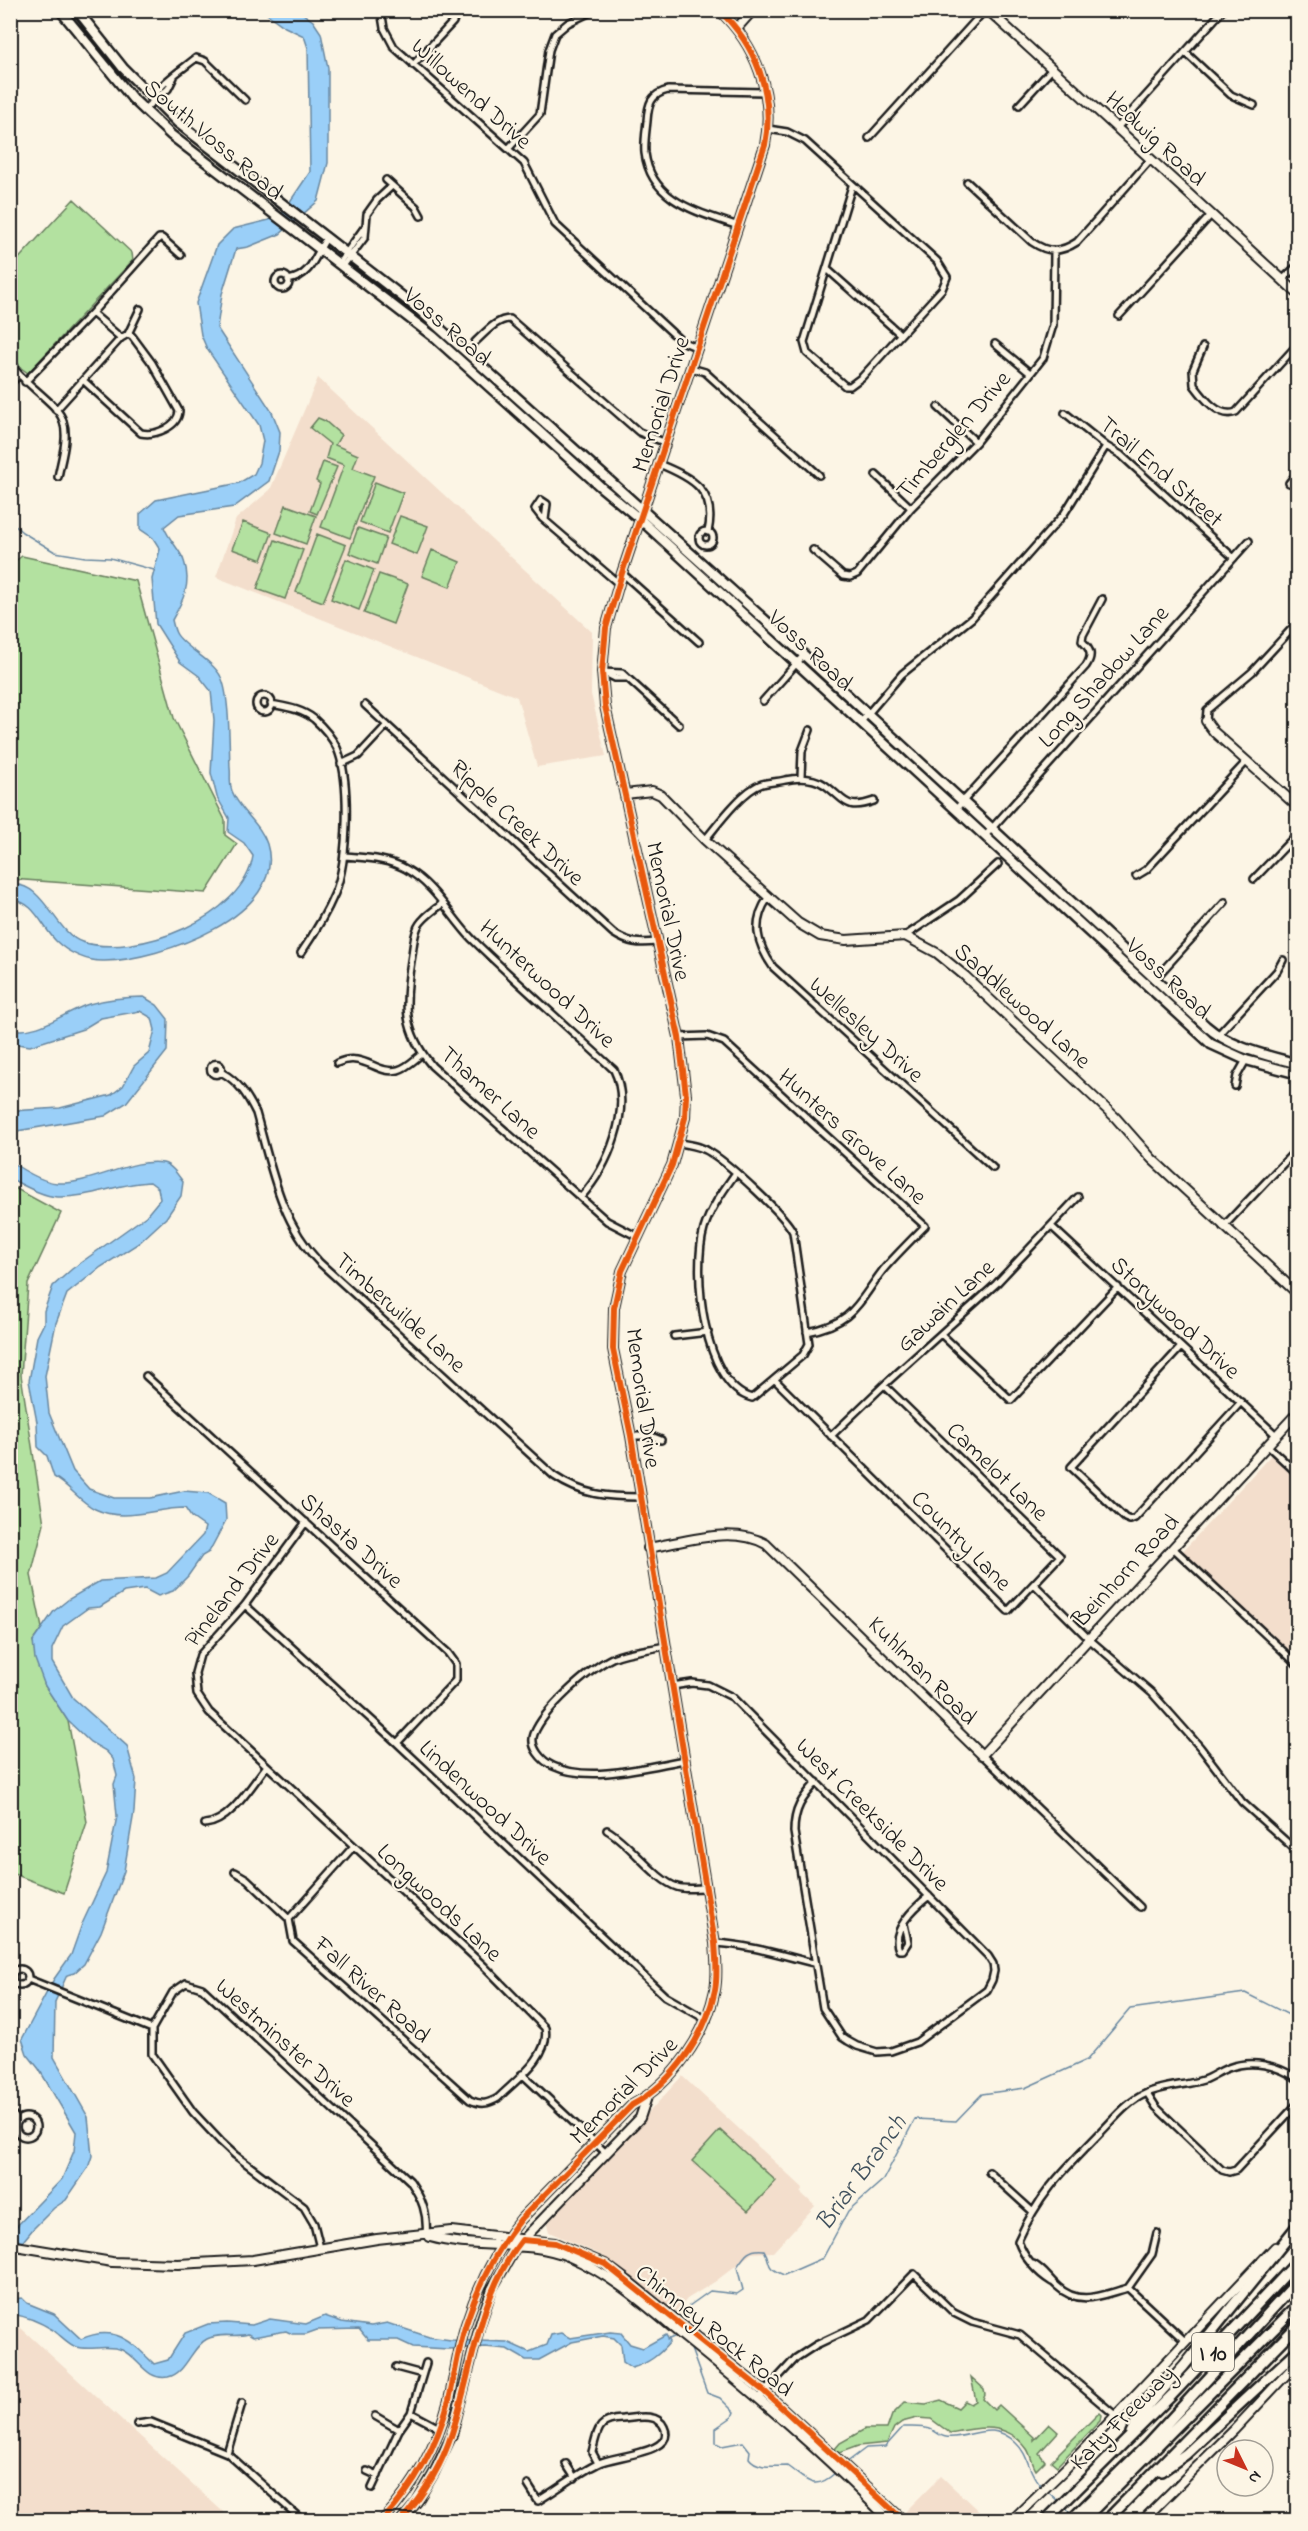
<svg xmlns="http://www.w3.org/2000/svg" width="1308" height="2531" font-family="'Indie Flower',sans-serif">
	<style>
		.built { fill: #f3decc }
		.green { fill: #b3e1a0; stroke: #687e5e; stroke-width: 1.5 }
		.water { fill: #9acff8; stroke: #6887a0; stroke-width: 1.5 }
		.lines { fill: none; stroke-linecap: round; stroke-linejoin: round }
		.stream { stroke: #6887a0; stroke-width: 1.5 }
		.street-casing { stroke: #1c1c1c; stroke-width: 10 }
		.secondary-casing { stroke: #1c1c1c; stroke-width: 12 }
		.primary-casing { stroke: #1c1c1c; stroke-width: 13 }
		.highway-casing { stroke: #1c1c1c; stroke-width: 14 }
		.street { stroke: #fcf5e5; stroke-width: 5 }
		.secondary { stroke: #fcf5e5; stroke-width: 8 }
		.primary { stroke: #fcf5e5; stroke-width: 8 }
		.highway { stroke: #fcf5e5; stroke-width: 9 }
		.cycleway-casing { stroke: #fcf5e5; stroke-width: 10 }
		.cycleway { stroke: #e8590c; stroke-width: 6 }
		.labels { text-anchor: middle; stroke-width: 4.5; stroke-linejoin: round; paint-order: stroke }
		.shield { fill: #fcf5e5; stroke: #5f5d58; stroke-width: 1.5 }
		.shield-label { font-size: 22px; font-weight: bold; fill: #1c1c1c }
		.street-label { font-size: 24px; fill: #1c1c1c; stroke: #fcf5e5 }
		.water-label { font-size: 26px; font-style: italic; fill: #42525e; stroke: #fcf5e5 }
	</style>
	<rect width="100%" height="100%" fill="#fcf5e5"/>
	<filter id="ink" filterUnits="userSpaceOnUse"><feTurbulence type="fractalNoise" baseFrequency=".0167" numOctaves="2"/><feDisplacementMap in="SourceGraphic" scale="12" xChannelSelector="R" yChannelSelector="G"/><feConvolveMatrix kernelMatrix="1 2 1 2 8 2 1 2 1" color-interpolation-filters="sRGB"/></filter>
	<g filter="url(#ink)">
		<!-- built -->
		<path class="built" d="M318 378 592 632 591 694 606 756 537 767 517 697 216 577 236 519 270 490Z
			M1271 1455 1297 1480V1658L1182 1552Z
			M682 2076 803 2188 800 2192 815 2206 773 2252 752 2253 716 2281 687 2299 677 2312 603 2256 549 2232 547 2224Z
			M11 2319 232 2520H11Z
			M941 2476 988 2520H897Z"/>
		<!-- green -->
		<path class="green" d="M74 199 132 253 133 260 28 373 21 368 11 352V267Z
			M318 418 325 421 341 435 335 445 358 455 353 468 374 476 350 538 321 527 344 465 326 458 330 444 310 428Z
			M323 462 337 467 317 514 310 511 320 484 316 481Z
			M375 482 403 493 388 533 360 522Z
			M286 505 316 516 306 544 276 533Z
			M400 516 428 526 417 555 389 544Z
			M243 522 272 533 262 560 232 549Z
			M358 528 386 538 377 564 349 553Z
			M317 534 346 545 323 602 296 592Z
			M275 540 303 550 285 599 257 589Z
			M432 550 460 562 450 587 422 576Z
			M22 556 136 581 174 718 225 820V835L237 844 206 893 11 879 10 565Z
			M346 559 374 570 359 610 331 599Z
			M379 574 408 584 393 624 364 613Z
			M11 1186 61 1213 28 1284 21 1375 44 1524 31 1575 42 1628 33 1641 45 1686 68 1721 87 1822 64 1893 11 1873Z
			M720 2130 776 2181 748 2211 692 2161Z
			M971 2377 984 2389 985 2394 983 2399 994 2410 999 2405 1034 2437V2440L1049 2424 1058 2432 1039 2453 1045 2461 1036 2470C1032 2464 1031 2455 1027 2449 1007 2421 979 2427 950 2433L931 2419 917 2418 902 2422 894 2428 887 2443 858 2446 839 2453 835 2449 840 2443 865 2429H887L892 2415 905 2402 926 2404 941 2400 958 2408 965 2401 971 2404 976 2401Z
			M1099 2413 1101 2415 1100 2421 1057 2466 1051 2461Z"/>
		<!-- water -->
		<path class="water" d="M263 11H299L313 21 321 33 328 68V163L318 201 280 234 248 247 236 249 222 294 217 328 272 412 280 432 279 451 269 481 234 507 179 515 164 527C169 540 181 551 184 561 192 583 183 601 172 620 173 624 174 629 176 633 183 647 213 660 221 677 230 695 229 747 230 768 231 775 229 784 232 791 239 810 261 824 267 844 289 916 158 960 105 961 88 962 68 953 56 941 42 927 34 900 11 900V885C43 880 56 934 82 942 137 959 244 917 253 856L244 843 228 832 229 818 217 797 211 773 214 720 211 691 199 676 180 662 156 624 152 579 160 549 153 538 140 529V514L156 500 239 483 254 474 259 463 263 441 259 425 207 349 201 335 196 303 217 245 233 229 269 220 283 212 310 172 308 48 304 36 285 27Z
			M144 997 157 1005 168 1019 167 1051 126 1103 105 1116 11 1132V1111L60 1108 111 1095 123 1086 134 1066 149 1053 155 1030 152 1018 140 1011 101 1018 83 1029 30 1046 11 1043V1029C39 1035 62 1013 89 1004 107 999 126 997 144 997Z
			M11 1162C23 1170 43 1182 57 1183 91 1185 133 1157 163 1163 172 1165 178 1175 183 1182L181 1196 166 1218 139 1243 101 1267 67 1294 56 1323 45 1376 49 1413 73 1471 89 1489 114 1498H150L184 1491 208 1493 225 1503 226 1520 209 1552 202 1556 188 1576 173 1591 158 1596 145 1589 124 1592 100 1607 88 1608 63 1626 52 1649V1662L73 1698 127 1746 136 1779 134 1812 124 1871 101 1932 84 1964 74 1973 67 1975 55 2002 54 2057 88 2117 92 2156 88 2168 66 2200 54 2208 33 2229 11 2256V2232L62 2179 74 2151 76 2132 39 2069 27 2054 22 2039 54 1979 71 1955 82 1924 106 1873 117 1816 114 1784 117 1776 113 1759 106 1751 90 1742 68 1721 45 1686 35 1659 33 1641 54 1611 69 1599 100 1581 156 1578 167 1573 203 1535 205 1527 191 1517 185 1508C155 1508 124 1523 95 1509 79 1501 70 1486 54 1477L47 1456 38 1447 37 1422 29 1381 37 1337 44 1323V1311L53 1286 72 1269 146 1216 160 1199 158 1188 150 1182C119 1183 90 1198 58 1197 42 1196 25 1186 11 1179Z
			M22 2298 27 2303 54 2314 81 2339C115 2324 131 2341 154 2364L168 2360 185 2333 208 2324 227 2323 252 2325 270 2319 306 2324 325 2316 342 2322 371 2326 387 2323 429 2337 451 2340 507 2342 529 2352 547 2345 551 2335 561 2333 570 2338 610 2332 621 2333 630 2344 643 2348 666 2335 670 2342C659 2355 649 2363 632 2368L623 2362 621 2345 614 2338 603 2336 572 2342 539 2360H526L507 2349 485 2347 448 2349 413 2347 398 2340H368L359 2329 317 2330 306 2334H292L286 2331 253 2337 248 2334C235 2338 220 2332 207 2339 191 2347 187 2373 168 2377 146 2381 139 2358 122 2350 107 2344 90 2351 76 2347 68 2344 60 2335 53 2330 40 2322 26 2316 11 2314V2299Z"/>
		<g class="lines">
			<!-- stream -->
			<path class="stream" d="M10 521 22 532 55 552 85 557 110 558 154 570
				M680 2320 689 2306 710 2291 737 2294 743 2290 737 2267C745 2255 749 2248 764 2250 773 2265 763 2266 784 2275L823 2258 848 2211 883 2180 915 2119 956 2121 982 2094 1025 2088 1087 2060 1130 2009 1245 1993 1291 2016 1298 2017
				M667 2340 676 2336
				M684 2342 691 2349 707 2393 720 2398 734 2412 732 2417 716 2428V2443L722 2446 743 2442 750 2451 749 2458C757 2469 774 2466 787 2466 806 2479 813 2493 835 2473
				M846 2463 866 2448 885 2447 903 2427C911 2427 922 2426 930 2429 936 2431 939 2436 946 2437 970 2440 991 2418 1016 2443 1030 2456 1027 2472 1041 2486
				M1047 2491 1059 2502
				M1065 2507 1072 2514"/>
			<!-- street casing -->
			<g class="street-casing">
				<path id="street" d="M381 10 384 28 394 47 524 163 555 224 681 341 698 348
					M1185 52 1231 95 1254 105
					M413 65 453 22 457 10
					M153 99C157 85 184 68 196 58L205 61 245 100
					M1019 105 1052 69
					M143 110 168 89 174 77
					M1117 128 1223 10
					M768 129 787 132 805 141 937 261 947 277 942 289 862 377 850 386H845L807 353 804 342 852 186
					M869 138 985 10
					M509 148 540 114 549 50 555 34 568 23 595 10
					M386 180 416 207 421 216
					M967 182 1032 242C1048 253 1060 253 1077 242L1150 160
					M738 226C699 212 651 202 645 153 644 143 646 131 647 121 648 104 651 94 668 90L765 92
					M339 263 364 228
					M343 266 365 237 367 214 377 200 392 186
					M827 269 900 334
					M275 282a7 7 0 1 1 14 0a7 7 0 1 1-14 0Z
					M288 280C312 276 315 255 327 237
					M1282 280 1298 265
					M92 313 121 338
					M1119 316 1211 215
					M128 334 140 309
					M475 342C485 333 496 319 510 319L639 432 666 443
					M995 344 1030 373
					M1203 347 1193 370 1194 385C1203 397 1219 419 1236 412L1298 344
					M10 363C22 383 58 403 63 421 69 438 61 460 58 477
					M691 368 705 372 819 475
					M25 382 92 313 159 238H162L181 255
					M10 384 18 376
					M938 407 976 442
					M56 410 121 338 128 334 132 336 152 363 179 411C178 427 155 436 141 433L84 381
					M1065 413 1106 446 1121 455 1234 558
					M659 464C693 478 717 491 708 532
					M876 475 911 508
					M1289 483 1298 472
					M545 520 547 504 541 500 535 509 542 518 619 584
					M699 538a7 7 0 1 1 14 0a7 7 0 1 1-14 0Z
					M813 550 843 576 850 577 857 574 911 508 976 442 1043 358 1053 325 1054 252
					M622 573 699 642
					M602 672 622 673 679 725
					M605 673 615 678H626
					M256 704a8 8 0 1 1 16 0a8 8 0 1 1-16 0Z
					M763 701 804 655
					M271 704C286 707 302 709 314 719 323 727 332 738 337 748 351 781 348 860 335 893 326 914 314 934 301 953
					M365 705 613 933C628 943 639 944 656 942
					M1206 721 1207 710 1252 672 1298 622
					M861 722 902 674 972 618 1064 514 1106 446
					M341 764 358 756 387 725
					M801 778 802 751 810 730
					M955 810 1086 666C1093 655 1091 650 1082 641L1083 635 1102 599
					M985 836 1249 541
					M705 840C718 824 743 790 762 784 769 782 777 782 785 780 799 777 813 777 825 785 846 800 845 811 874 801
					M344 856C365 858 387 858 406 869 435 885 450 916 472 939 518 984 567 1026 614 1070 633 1109 608 1167 581 1197
					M1136 876 1146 870 1247 761
					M1254 879 1298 833
					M768 898C751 923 757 944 773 967L993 1168
					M443 903C435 910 420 919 417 929 413 939 413 951 411 961 404 1005 403 1031 432 1066L607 1221 638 1237
					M905 936 959 900 998 864
					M1154 980 1225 902
					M1217 1036 1277 971 1283 960
					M679 1037 707 1036 724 1042 925 1226C911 1240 896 1255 883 1270 857 1304 854 1323 807 1332
					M337 1063C364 1051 376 1075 398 1070 407 1068 415 1059 422 1054
					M210.5 1069a5.5 5.5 0 1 1 11 0a5.5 5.5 0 1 1-11 0Z
					M221 1072C239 1082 247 1095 256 1113 271 1166 280 1221 319 1262L554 1476C582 1495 607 1497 640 1497
					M1235 1086 1237 1076 1246 1060
					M680 1143C690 1145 702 1146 711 1153 729 1164 785 1215 793 1232L809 1344 803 1355 752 1398C703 1386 692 1270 704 1229 710 1209 723 1191 735 1174
					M1051 1226 1276 1435
					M1223 1227 1298 1148
					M941 1334 1011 1400 1118 1287
					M674 1336 708 1332
					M1181 1347 1071 1467 1125 1518 1130 1520 1135 1518 1241 1402
					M146 1376 448 1653 456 1664V1680L397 1743
					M775 1380 1008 1611 1060 1556 884 1385
					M631 1436H651L661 1440
					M831 1436 884 1385 996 1284 1078 1197
					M1267 1445 1298 1474
					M306 1522 245 1605 200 1655 195 1673 197 1694 209 1712 484 1966 545 2028C551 2056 516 2080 498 2098 488 2104 481 2105 470 2100L293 1941 289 1919 353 1847
					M1173 1548 1298 1665
					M1034 1584 1089 1639 1152 1693 1200 1747 1242 1802 1298 1852
					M245 1605 397 1743 665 1996 707 2020
					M665 1646C648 1650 627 1651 612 1658 588 1670 544 1709 534 1734 529 1747 542 1761 553 1766 589 1783 646 1767 684 1760
					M672 1686 692 1683 708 1685 732 1697 988 1956 993 1964 994 1971 992 1980 987 1990 917 2042 891 2051 877 2052 857 2046 848 2041 842 2037 823 2008 794 1832C794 1809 802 1798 817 1782
					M982 1755 1140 1907
					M205 1824C230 1822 251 1786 266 1767
					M607 1830C630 1843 655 1880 677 1887 686 1890 696 1888 705 1888
					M235 1872 247 1879 289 1919
					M904 1924 908 1942 903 1950H899C890 1930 915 1907 929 1896
					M715 1943C750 1945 781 1955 814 1963
					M12 1977a8 8 0 1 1 16 0a8 8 0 1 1-16 0Z
					M28 1979 152 2029
					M522 2074 606 2153
					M1147 2093 1156 2107 1222 2170 1229 2172 1236 2170 1298 2103
					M10 2112 18 2120
					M16 2127a10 10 0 1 1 20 0a10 10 0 1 1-20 0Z
					M989 2172 1032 2211
					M320 2248 314 2224 304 2207 235 2155 221 2142 193 2112 152 2054V2029L173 1992 186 1983 202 1988 410 2181C422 2199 428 2213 426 2235
					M1033 2264C1044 2270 1048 2278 1057 2286 1079 2307 1102 2295 1128 2288
					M1052 2282C1037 2273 1024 2258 1018 2241 1040 2192 1064 2170 1101 2132 1115 2118 1127 2102 1145 2094 1164 2085 1184 2086 1203 2080 1212 2077 1219 2071 1228 2068 1252 2059 1277 2065 1298 2079
					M1128 2288 1185 2341
					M1128 2288 1152 2254 1157 2233
					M396 2367 422 2374
					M759 2398 796 2358 816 2345 869 2320 914 2274 954 2313 972 2322 1020 2335 1115 2415
					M411 2413 439 2428
					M375 2416 399 2430
					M137 2424 151 2422 227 2453 302 2520
					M227 2453 242 2403
					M566 2464 575 2478
					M367 2471 378 2476
					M528 2485 538 2501C558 2489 577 2474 597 2464 612 2455 677 2454 664 2427 657 2412 635 2418 622 2419 597 2420 598 2430 592 2452L598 2463
					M372 2488 399 2430 411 2413 426 2363"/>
			</g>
			<!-- secondary casing -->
			<g class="secondary-casing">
				<path id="secondary" d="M988 10 1298 294
					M737 28 753 10
					M1206 721 1214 732 1298 807
					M625 794 652 791 661 795 705 840 798 923 820 936 846 940 905 936 937 953 965 976 1115 1117 1152 1159 1298 1294
					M648 1548C685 1542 732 1525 766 1544L982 1755 1298 1412
					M430 2237C476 2250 526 2239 570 2257 613 2275 650 2309 685 2338 756 2395 826 2455 889 2520
					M10 2245 112 2262 178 2264 253 2260 377 2239 451 2231 555 2243 605 2264 628 2281 765 2392 903 2520
					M383 2520C414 2487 437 2445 449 2400 455 2375 458 2349 466 2324 478 2286 496 2250 521 2219L632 2105C673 2083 706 2035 715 1990 718 1974 716 1959 715 1943L631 1436 613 1349 614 1308 622 1271 672 1165 685 1118 686 1095 679 1037 605 706 602 672 606 628 622 573 765 145C775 94 756 45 719 10
					M402 2520 417 2502 434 2473 452 2435 480 2325 492 2289 516 2247 640 2118 647 2097
					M1012 2520 1067 2467 1275 2247
					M1143 2520 1234 2430 1298 2362"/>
			</g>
			<!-- primary casing -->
			<g class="primary-casing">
				<path id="primary" d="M60 10 132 98 171 135 434 337 602 488 641 520 1211 1044 1246 1060 1298 1074
					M77 10 123 68 177 122 417 308 804 655 1206 1026C1231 1048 1266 1055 1298 1064"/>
			</g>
			<!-- highway casing -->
			<g class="highway-casing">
				<path id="highway" d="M1131 2433 1139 2416 1184 2366 1298 2225
					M1162 2471 1186 2454 1298 2350
					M1046 2520 1172 2395 1298 2261
					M1071 2520 1147 2445 1298 2281
					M1083 2520 1298 2305
					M1107 2520 1298 2325"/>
			</g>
			<!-- street -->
			<use href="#street" class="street"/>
			<!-- secondary -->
			<use href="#secondary" class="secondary"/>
			<!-- primary -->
			<use href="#primary" class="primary"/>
			<!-- highway -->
			<use href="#highway" class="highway"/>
			<!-- cycleway casing -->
			<g class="cycleway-casing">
				<path id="cycleway" d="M383 2520C414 2487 437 2445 449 2400 455 2375 458 2349 466 2324 478 2286 496 2250 521 2219L632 2105C673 2083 706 2035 715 1990 718 1974 716 1959 715 1943L631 1436 613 1349 614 1308 622 1271 672 1165 685 1118 686 1095 679 1037 605 706 602 672 606 628 622 573 765 145C775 94 756 45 719 10
					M402 2520C423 2495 442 2465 452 2433 473 2368 478 2295 522 2240L555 2243 605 2264 765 2392 903 2520"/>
			</g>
			<!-- cycleway -->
			<use href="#cycleway" class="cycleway"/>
		</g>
	</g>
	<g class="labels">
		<!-- shield labels -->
		<rect class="shield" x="1192" y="2333" width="42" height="38" rx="4.5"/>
		<g class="shield-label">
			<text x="1213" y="2360">I 10</text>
		</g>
		<!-- street labels -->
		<g class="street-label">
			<text transform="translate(472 93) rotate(42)" y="8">Willowend Drive</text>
			<text transform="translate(1156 138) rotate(43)" y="8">Hedwig Road</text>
			<text transform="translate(214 139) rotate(40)" y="8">South Voss Road</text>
			<text transform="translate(448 326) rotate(41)" y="8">Voss Road</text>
			<text transform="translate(660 404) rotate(-72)" y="8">Memorial Drive</text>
			<text transform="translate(953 434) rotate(-49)" y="8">Timberglen Drive</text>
			<text transform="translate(1162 471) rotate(41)" y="8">Trail End Street</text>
			<text transform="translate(811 650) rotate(43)" y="8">Voss Road</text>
			<text transform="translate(1103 676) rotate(-48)" y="8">Long Shadow Lane</text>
			<text transform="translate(518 822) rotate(43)" y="8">Ripple Creek Drive</text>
			<text transform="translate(669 911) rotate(78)" y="8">Memorial Drive</text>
			<text transform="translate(1169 978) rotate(43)" y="8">Voss Road</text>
			<text transform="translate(548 983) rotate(43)" y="8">Hunterwood Drive</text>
			<text transform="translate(1023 1005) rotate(42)" y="8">Saddlewood Lane</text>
			<text transform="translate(867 1029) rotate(42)" y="8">Wellesley Drive</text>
			<text transform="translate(491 1092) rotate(42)" y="8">Thamer Lane</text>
			<text transform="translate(853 1136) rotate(42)" y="8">Hunters Grove Lane</text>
			<text transform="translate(945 1305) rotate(-43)" y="8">Gawain Lane</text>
			<text transform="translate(401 1312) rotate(42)" y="8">Timberwilde Lane</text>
			<text transform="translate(1176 1317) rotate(43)" y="8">Storywood Drive</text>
			<text transform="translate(644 1398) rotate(82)" y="8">Memorial Drive</text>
			<text transform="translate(998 1471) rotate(44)" y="8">Camelot Lane</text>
			<text transform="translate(352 1540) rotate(42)" y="8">Shasta Drive</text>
			<text transform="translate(962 1540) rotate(45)" y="8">Country Lane</text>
			<text transform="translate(1125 1570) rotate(-47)" y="8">Beinhorn Road</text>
			<text transform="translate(231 1589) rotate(-52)" y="8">Pineland Drive</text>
			<text transform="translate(923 1670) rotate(45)" y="8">Kuhlman Road</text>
			<text transform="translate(486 1802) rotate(43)" y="8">Lindenwood Drive</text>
			<text transform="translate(873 1814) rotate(45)" y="8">West Creekside Drive</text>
			<text transform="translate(440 1902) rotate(43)" y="8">Longwoods Lane</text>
			<text transform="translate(373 1989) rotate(42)" y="8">Fall River Road</text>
			<text transform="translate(286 2042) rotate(42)" y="8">Westminster Drive</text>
			<text transform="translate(623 2090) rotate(-45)" y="8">Memorial Drive</text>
			<text transform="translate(715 2330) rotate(39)" y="8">Chimney Rock Road</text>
			<text transform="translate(1122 2417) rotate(-45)" y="8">Katy Freeway</text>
		</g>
		<!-- water labels -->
		<g class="water-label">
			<text transform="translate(860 2172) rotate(-54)" y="9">Briar Branch</text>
		</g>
	</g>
	<!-- margin -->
	<rect width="1308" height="2531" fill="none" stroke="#fcf5e5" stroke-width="36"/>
	<rect x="18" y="18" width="1272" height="2495" fill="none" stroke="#1c1c1c" stroke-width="2" filter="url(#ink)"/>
	<!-- north arrow -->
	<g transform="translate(1245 2468) rotate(133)"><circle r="28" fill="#fcf5e5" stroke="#a29e95" stroke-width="1.5"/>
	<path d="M0-4.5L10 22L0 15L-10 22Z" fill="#c8321e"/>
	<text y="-9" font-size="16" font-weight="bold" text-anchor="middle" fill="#1c1c1c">N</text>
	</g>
</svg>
